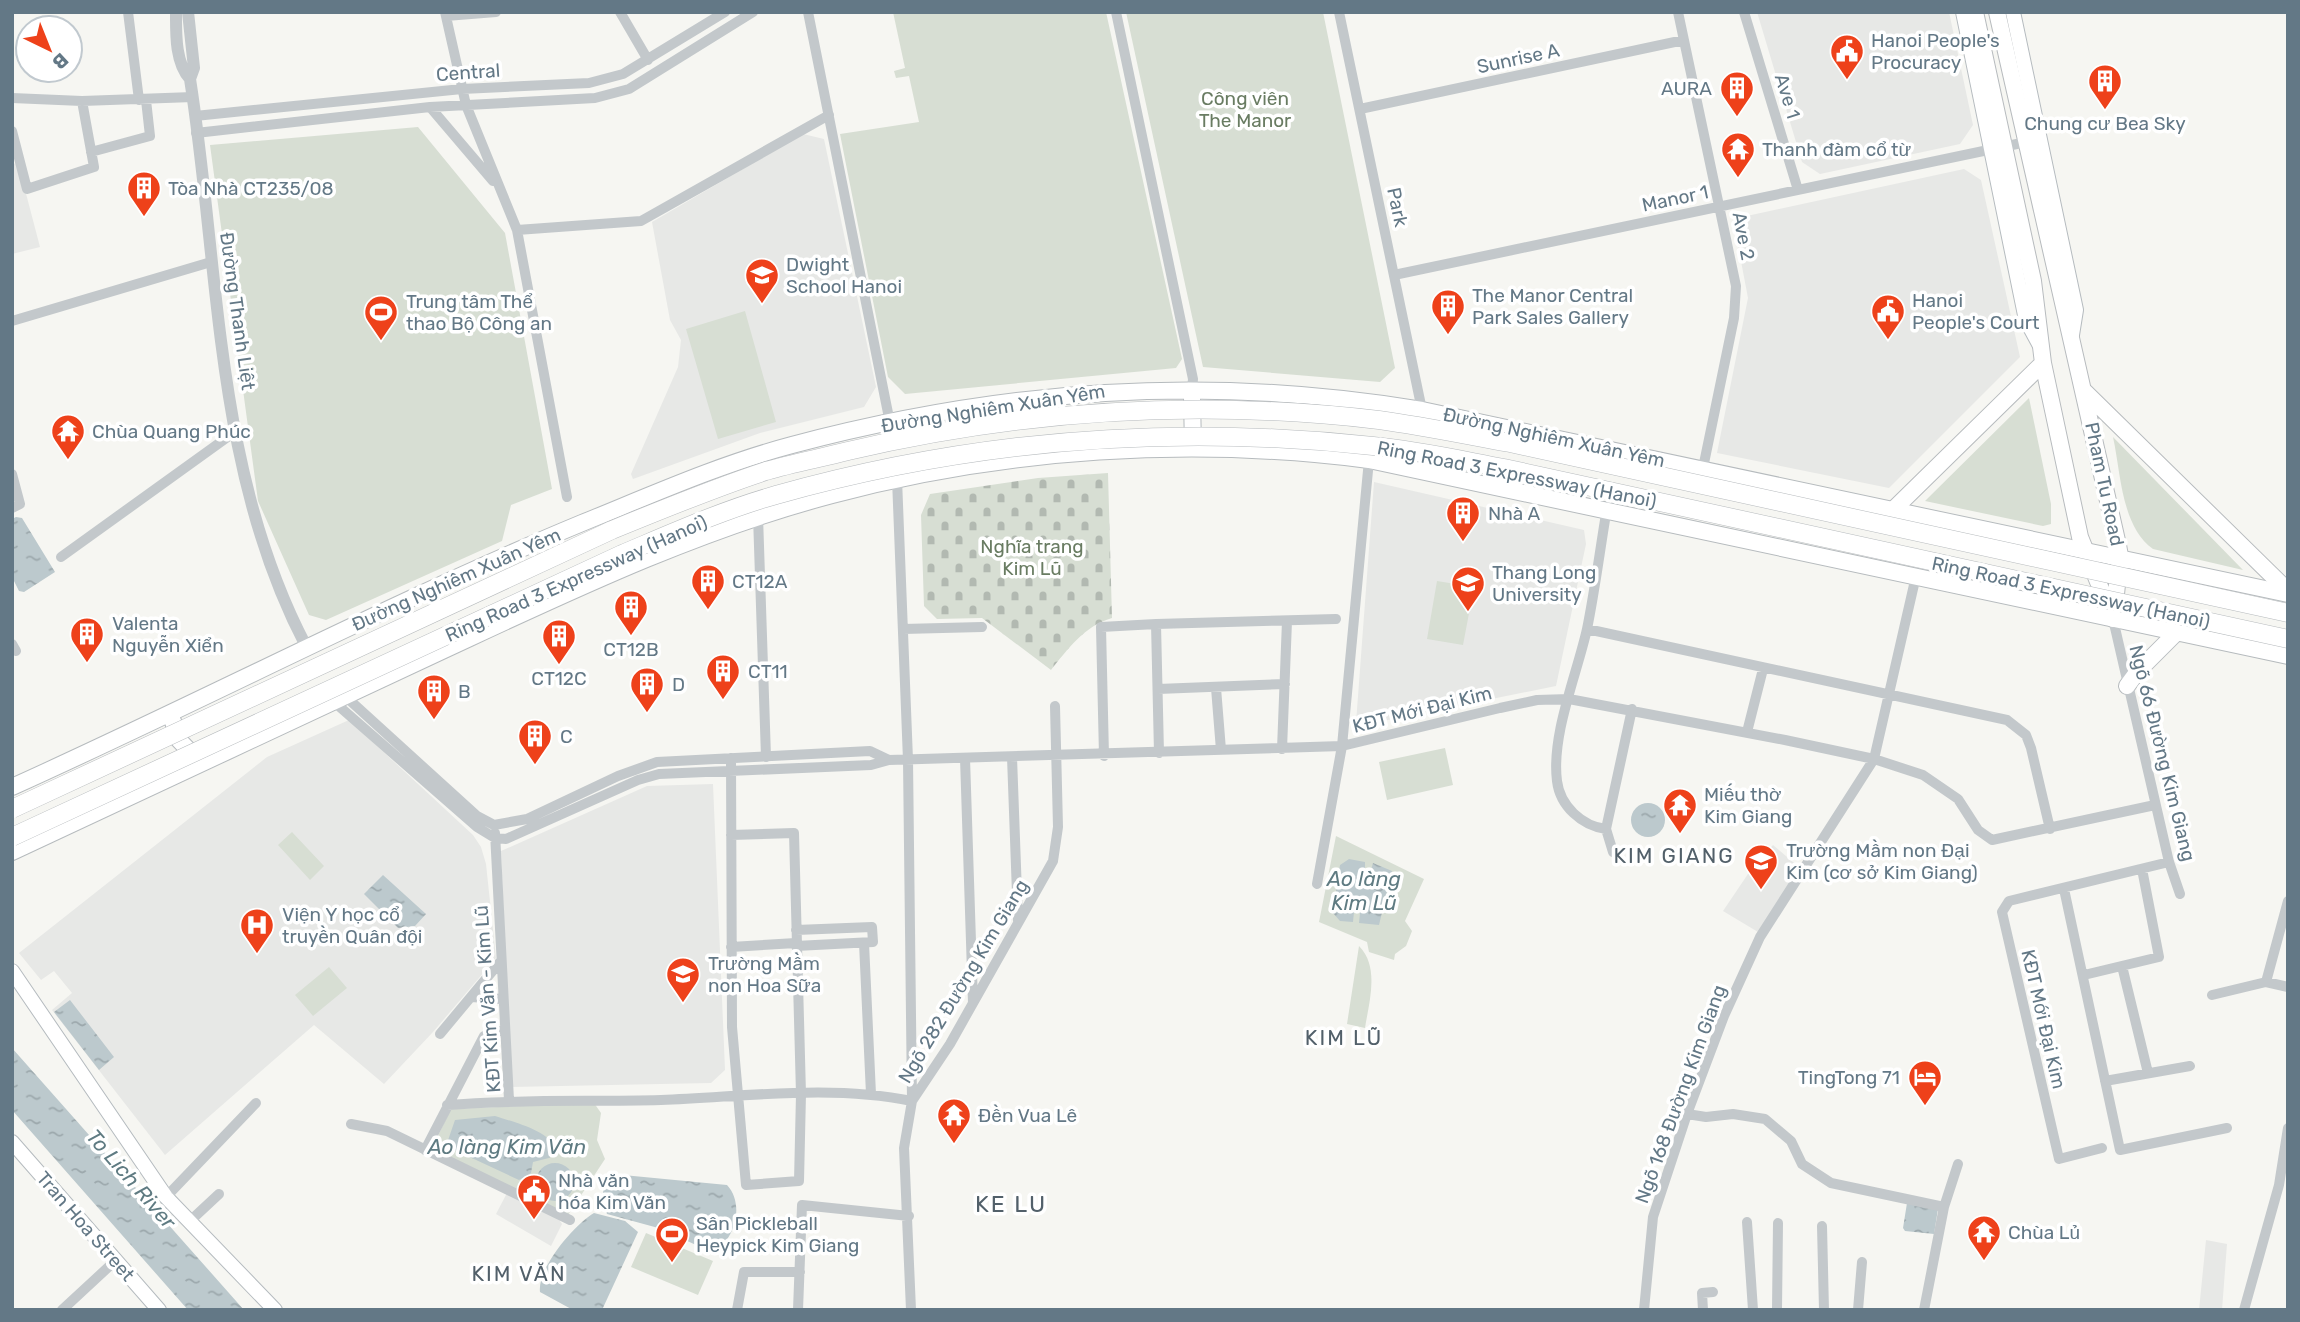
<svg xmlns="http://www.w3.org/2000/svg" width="2300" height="1322" font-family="Rubik,sans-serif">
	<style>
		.built { fill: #e7e8e6 }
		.green { fill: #d7ded3 }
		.cemetery { fill: url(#cemetery-stones) }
		.water { fill: url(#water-ripples) }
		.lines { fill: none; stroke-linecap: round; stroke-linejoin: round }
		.secondary-casing { stroke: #b5bbbf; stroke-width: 16 }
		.primary-casing { stroke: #b6bbbe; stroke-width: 18 }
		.trunk-casing { stroke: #b7bbbe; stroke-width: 18 }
		.minor { stroke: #c3c8cb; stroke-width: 10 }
		.tertiary { stroke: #c3c8cb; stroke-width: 12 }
		.secondary { stroke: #fff; stroke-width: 14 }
		.primary { stroke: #fff; stroke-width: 16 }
		.trunk { stroke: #fff; stroke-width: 16 }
		.motorway-bridge-casing { stroke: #b7bbbe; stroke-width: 19; stroke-linecap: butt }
		.motorway-bridge { stroke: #fff; stroke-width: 18 }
		.labels { text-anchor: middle; stroke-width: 7; stroke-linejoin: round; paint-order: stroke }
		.poi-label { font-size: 19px; fill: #637886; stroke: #fff; text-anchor: start }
		.street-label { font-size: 19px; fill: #637886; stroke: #fff }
		.park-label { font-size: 19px; fill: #697c62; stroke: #fff }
		.neighbourhood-label { font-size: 21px; letter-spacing: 2px; fill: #52606a; stroke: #fff }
		.water-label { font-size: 21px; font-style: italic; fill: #5f7b82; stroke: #fff }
		.quarter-label { font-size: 23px; letter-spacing: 2px; fill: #52606a; stroke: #fff }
	</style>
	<defs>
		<pattern id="cemetery-stones" width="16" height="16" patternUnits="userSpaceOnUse" patternTransform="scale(1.75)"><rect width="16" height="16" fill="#d7ded3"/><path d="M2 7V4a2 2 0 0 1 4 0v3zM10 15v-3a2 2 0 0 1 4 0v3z" fill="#b2b9b1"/></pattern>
		<pattern id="water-ripples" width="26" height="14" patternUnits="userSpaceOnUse" patternTransform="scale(1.75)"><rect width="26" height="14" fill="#bcc9cd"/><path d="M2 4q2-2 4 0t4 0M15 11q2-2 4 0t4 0" fill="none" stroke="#9ca8ac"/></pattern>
	</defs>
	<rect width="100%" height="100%" fill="#f6f6f2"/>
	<!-- built -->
	<path class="built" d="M1757 12H1949L1973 125 1960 144 1820 174 1802 162Z
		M803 134 824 139 876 387 864 407 760 433 633 479 631 474 678 367 681 340 670 320 652 222Z
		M18 163 40 247 12 254V164Z
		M1964 169 1981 180 2020 357 1889 488 1717 453 1748 298 1733 219Z
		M1374 482 1584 530 1586 544 1556 686 1363 725 1356 723Z
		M349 720 473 835 481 847 486 864 496 958 433 1032 384 1084 314 1025 165 1155 52 1010 72 993 54 971 41 980 19 953 267 757Z
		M713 784 725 1070 711 1083 511 1087 501 851 647 786Z
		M1773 845 1800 868 1758 932 1723 911 1750 871Z
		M507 1193 558 1218 562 1224 551 1246 496 1214Z
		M2206 1240 2227 1244 2222 1310H2199Z"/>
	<!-- green -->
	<path class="green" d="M893 12H1106L1182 359 1176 368 905 394 888 377 840 134 919 122 909 76 896 78 894 71 905 68Z
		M1126 12H1323L1395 368 1380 382 1203 367Z
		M418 127 505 233 552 489 511 505 502 541 326 620 309 615 258 501 210 145Z
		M745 311 776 422 718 439 686 329Z
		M2029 398 2051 504V524L2043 526 1925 501Z
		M2113 437 2243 570 2153 549C2121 526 2121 473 2113 437Z
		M1437 581 1474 587 1463 645 1427 639Z
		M1445 748 1453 785 1387 800 1379 762Z
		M292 832 324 866 310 880 278 845Z
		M1336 836 1424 879 1405 921 1412 931 1406 946 1395 954 1394 960 1369 952 1367 942 1319 922Z
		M1359 946C1380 967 1369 1002 1365 1028L1347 1024Z
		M329 967 347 988 313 1016 295 995Z
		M594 1103 601 1113 597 1140 605 1159 568 1215 432 1148 451 1109Z
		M646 1233 713 1261 698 1295 631 1267Z"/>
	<!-- cemetery -->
	<path class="cemetery" d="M1108 473 1112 618C1084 626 1068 649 1051 670L982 618 937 619 924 606 921 515 930 494 1038 478Z"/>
	<!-- water -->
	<path class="water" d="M16 517 22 518 55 572 24 592 19 591 12 577V519Z
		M1631 820a17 17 0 1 1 34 0a17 17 0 1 1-34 0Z
		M1349 859 1365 862V869L1371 870 1373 863 1392 871 1379 925 1359 923 1360 913 1354 912 1353 922 1340 921 1333 913 1340 865Z
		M383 875 426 914 415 926 398 928 364 894Z
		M70 1000 114 1057 99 1070 54 1012Z
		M12 1048 244 1310H188L12 1110Z
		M495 1116C513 1122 549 1130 557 1150L549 1158 533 1162 531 1173 519 1180 446 1146 455 1120Z
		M536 1182a19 19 0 1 1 38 0a19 19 0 1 1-38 0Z
		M623 1175 727 1185C741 1200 738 1225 726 1241L718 1240 710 1245 698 1246 662 1229 607 1214 602 1200 604 1186Z
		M1907 1203 1938 1209 1934 1234 1905 1231 1903 1228Z
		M594 1213 625 1221 638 1232 602 1310H573L540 1292C537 1268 575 1224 594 1213Z"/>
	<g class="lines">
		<!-- secondary casing -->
		<g class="secondary-casing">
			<path id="secondary" d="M1963 12 2026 320 2039 344
				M2013 12 2076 310 2072 335
				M12 971 166 1197 275 1310
				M12 1142 159 1310"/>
		</g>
		<!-- primary casing -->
		<g class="primary-casing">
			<path id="primary" d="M1192 397 1193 448
				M2127 686 2138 671 2177 632
				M173 721 177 738 200 762
				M12 787C203 701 389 603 582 523 651 495 720 464 792 445 1003 389 1206 374 1422 410L2288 594
				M12 852C156 785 300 717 444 650 571 591 696 531 832 495 1005 449 1192 437 1369 460L2288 656"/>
		</g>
		<!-- trunk casing -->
		<g class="trunk-casing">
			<path id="trunk" d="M1975 12 2033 281 2043 363 2080 537 2113 619
				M1997 12 2118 545 2120 556 2114 613
				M2085 392 2288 591
				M1894 509 2043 363"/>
		</g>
		<!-- minor -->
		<path class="minor" d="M128 12 139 100
			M445 12 466 105 517 230 567 497
			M620 12 648 60
			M808 12 890 423
			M1116 12 1193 379 1192 389
			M1339 12 1422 410
			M1678 12 1736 286 1734 318 1703 468
			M1744 12 1798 190
			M446 16 496 12
			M12 98 82 101 193 97
			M430 107 493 181
			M1360 109 1684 40
			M195 116 462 89 589 83 623 74 725 12
			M12 131 27 189 94 167 82 101
			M196 133 430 107 595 98 629 89 753 12
			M91 152 150 136 146 100
			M517 230 641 221 829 115
			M1394 275 2031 141
			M12 321 211 262
			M12 474 20 504 12 508
			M897 479 908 760 912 1101
			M1607 508C1600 549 1595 590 1587 629 1577 674 1551 735 1557 781 1560 806 1582 826 1606 829L1632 709
			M758 516 766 757
			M61 557 236 431
			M2113 619 2169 862 2180 894
			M903 629 982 627
			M1587 629 2007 720 2026 735 2031 748 2050 829
			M12 644 16 651
			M1216 688 1221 750
			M1158 689 1285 684
			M345 696 477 816 494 825 527 819 618 776 657 762 870 751 889 760
			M333 701 477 827 495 838 506 839 638 780 659 774 871 765 889 760 1342 746 1500 708 1537 700 1569 699 1785 740 1874 759 1923 775 1958 799 1978 830 1992 840 2155 805
			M1747 732 1763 669
			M1282 749 1287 621
			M1159 753 1156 624 1336 619
			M1104 756 1101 627 1156 624
			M1012 757 1018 921
			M731 758 732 1027 746 1185 799 1181 801 1094 794 833 731 835
			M965 758 973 1003
			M1606 829 1613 852
			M495 833 509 1100
			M1317 884 1342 746 1369 460
			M2064 889 2120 1150 2227 1128
			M796 930 872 927 873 942 796 946
			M864 943 871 1094
			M731 947 796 943
			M2122 966 2148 1073
			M2084 975 2159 957 2142 869
			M2266 982 2288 901
			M2212 995 2266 982 2288 987
			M471 997 501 999
			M440 1034 500 962
			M2105 1081 2190 1066
			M447 1105C519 1099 590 1102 661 1100 744 1097 830 1084 912 1101
			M1687 1114 1706 1117 1733 1114 1765 1119 1791 1141 1802 1164 1831 1183 1944 1207
			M351 1124 387 1131 570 1220
			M2102 1148 2059 1159 2002 912 2009 901 2169 862
			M425 1150 484 1036 503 1030
			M166 1197 256 1103
			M190 1221 219 1194
			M1747 1222 1753 1310
			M1822 1226 1824 1310
			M62 1310 116 1260
			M737 1310 744 1272H800
			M798 1310 802 1205 909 1216
			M911 1310 904 1148 912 1101 950 1044 1053 861 1058 827 1055 706
			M1644 1310 1653 1217 1687 1114 1724 1016 1760 937 1874 759 1916 576
			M1703 1310 1702 1293 1713 1292
			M1777 1310 1778 1223
			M1858 1310 1862 1262
			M1924 1310 1944 1207 1958 1164
			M2244 1310 2279 1185 2288 1128"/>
		<!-- tertiary -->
		<path class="tertiary" d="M176 12C176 33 175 63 190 79
			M188 12 194 68 190 79C220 270 214 471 306 646"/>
		<!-- secondary -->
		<use href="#secondary" class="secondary"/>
		<!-- primary -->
		<use href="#primary" class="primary"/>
		<!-- trunk -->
		<use href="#trunk" class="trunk"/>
		<!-- motorway-bridge casing -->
		<g class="motorway-bridge-casing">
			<path id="motorway-bridge" d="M12 809 612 530C663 509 714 488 766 471 793 463 821 458 848 451 1022 410 1201 399 1379 420 1423 426 1466 435 1510 443L2288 613
				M12 837 622 554C672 533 723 510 776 495 971 440 1171 424 1373 446 1417 450 1461 460 1504 468L2288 639"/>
		</g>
		<!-- motorway-bridge -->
		<use href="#motorway-bridge" class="motorway-bridge"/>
	</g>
	<!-- icons -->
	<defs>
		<g id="civic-pin" transform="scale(1.75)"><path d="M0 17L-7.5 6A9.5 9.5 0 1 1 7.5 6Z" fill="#ee411a" stroke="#fff"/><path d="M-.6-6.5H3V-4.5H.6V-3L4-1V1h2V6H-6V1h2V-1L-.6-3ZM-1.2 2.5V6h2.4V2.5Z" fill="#fff"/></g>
		<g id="building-pin" transform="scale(1.75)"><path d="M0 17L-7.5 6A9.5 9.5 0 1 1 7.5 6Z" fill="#ee411a" stroke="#fff"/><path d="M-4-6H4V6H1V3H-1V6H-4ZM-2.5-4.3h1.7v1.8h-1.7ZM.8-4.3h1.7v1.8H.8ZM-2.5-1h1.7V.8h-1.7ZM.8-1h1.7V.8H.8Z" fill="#fff"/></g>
		<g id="temple-pin" transform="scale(1.75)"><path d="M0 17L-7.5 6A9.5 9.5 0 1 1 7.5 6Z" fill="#ee411a" stroke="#fff"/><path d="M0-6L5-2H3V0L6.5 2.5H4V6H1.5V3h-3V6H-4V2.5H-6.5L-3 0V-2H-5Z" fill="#fff"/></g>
		<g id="school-pin" transform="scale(1.75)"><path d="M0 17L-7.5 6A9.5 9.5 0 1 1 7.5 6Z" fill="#ee411a" stroke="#fff"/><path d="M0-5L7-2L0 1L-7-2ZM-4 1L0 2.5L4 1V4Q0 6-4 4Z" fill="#fff"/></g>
		<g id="stadium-pin" transform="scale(1.75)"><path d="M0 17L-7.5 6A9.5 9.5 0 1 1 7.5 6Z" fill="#ee411a" stroke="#fff"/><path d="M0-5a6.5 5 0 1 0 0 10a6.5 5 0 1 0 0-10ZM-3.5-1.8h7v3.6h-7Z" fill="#fff"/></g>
		<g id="university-pin" transform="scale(1.75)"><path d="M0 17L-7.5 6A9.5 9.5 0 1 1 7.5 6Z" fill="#ee411a" stroke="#fff"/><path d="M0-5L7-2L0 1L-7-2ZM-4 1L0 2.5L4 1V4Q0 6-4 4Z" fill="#fff"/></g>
		<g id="hospital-pin" transform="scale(1.75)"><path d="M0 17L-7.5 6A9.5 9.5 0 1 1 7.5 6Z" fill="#ee411a" stroke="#fff"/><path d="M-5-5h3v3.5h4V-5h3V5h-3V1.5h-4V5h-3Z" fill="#fff"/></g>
		<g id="hotel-pin" transform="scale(1.75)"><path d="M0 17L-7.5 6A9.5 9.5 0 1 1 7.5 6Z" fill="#ee411a" stroke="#fff"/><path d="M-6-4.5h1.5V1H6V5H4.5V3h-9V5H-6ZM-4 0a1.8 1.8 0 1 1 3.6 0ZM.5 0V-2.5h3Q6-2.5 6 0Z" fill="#fff"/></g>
	</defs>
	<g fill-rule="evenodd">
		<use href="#civic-pin" x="1847" y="51"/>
		<use href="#building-pin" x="2105" y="81"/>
		<use href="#building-pin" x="1737" y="88"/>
		<use href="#temple-pin" x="1738" y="149"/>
		<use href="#building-pin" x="144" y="188"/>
		<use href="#school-pin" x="762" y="275"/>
		<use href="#building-pin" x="1448" y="306"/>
		<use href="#civic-pin" x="1888" y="311"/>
		<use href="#stadium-pin" x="381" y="312"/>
		<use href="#temple-pin" x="68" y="431"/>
		<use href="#building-pin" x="1463" y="513"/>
		<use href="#building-pin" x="708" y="581"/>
		<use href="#university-pin" x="1468" y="583"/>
		<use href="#building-pin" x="631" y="607"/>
		<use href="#building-pin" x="87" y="634"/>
		<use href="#building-pin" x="559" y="636"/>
		<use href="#building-pin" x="723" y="671"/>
		<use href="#building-pin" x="647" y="684"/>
		<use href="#building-pin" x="434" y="691"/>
		<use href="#building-pin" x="535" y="736"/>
		<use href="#temple-pin" x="1680" y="805"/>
		<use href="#school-pin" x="1761" y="861"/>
		<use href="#hospital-pin" x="257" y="925"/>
		<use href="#school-pin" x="683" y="974"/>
		<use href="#hotel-pin" x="1925" y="1077"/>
		<use href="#temple-pin" x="954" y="1115"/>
		<use href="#civic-pin" x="534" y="1191"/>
		<use href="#temple-pin" x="1984" y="1232"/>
		<use href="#stadium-pin" x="672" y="1234"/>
	</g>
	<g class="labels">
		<!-- poi labels -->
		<g class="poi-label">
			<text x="1871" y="47">Hanoi People's<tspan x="1871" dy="22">Procuracy</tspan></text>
			<text x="1712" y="95" text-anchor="end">AURA</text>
			<text x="2105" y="130" text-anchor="middle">Chung cư Bea Sky</text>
			<text x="1762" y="156">Thanh đàm cổ từ</text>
			<text x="168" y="195">Tòa Nhà CT235/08</text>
			<text x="786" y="271">Dwight<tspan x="786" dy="22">School Hanoi</tspan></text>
			<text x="1472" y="302">The Manor Central<tspan x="1472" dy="22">Park Sales Gallery</tspan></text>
			<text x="1912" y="307">Hanoi<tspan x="1912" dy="22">People's Court</tspan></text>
			<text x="406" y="308">Trung tâm Thể<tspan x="406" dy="22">thao Bộ Công an</tspan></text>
			<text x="92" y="438">Chùa Quang Phúc</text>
			<text x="1488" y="520">Nhà A</text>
			<text x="1492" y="579">Thang Long<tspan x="1492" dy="22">University</tspan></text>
			<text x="732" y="588">CT12A</text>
			<text x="112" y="630">Valenta<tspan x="112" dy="22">Nguyễn Xiển</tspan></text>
			<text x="631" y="656" text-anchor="middle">CT12B</text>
			<text x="748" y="678">CT11</text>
			<text x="559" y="685" text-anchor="middle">CT12C</text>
			<text x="672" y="691">D</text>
			<text x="458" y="698">B</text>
			<text x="560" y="743">C</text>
			<text x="1704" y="801">Miếu thờ<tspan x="1704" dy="22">Kim Giang</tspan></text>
			<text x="1786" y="857">Trường Mầm non Đại<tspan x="1786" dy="22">Kim (cơ sở Kim Giang)</tspan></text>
			<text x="282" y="921">Viện Y học cổ<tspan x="282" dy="22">truyền Quân đội</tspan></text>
			<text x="708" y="970">Trường Mầm<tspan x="708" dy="22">non Hoa Sữa</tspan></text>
			<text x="1900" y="1084" text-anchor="end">TingTong 71</text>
			<text x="978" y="1122">Đền Vua Lê</text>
			<text x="558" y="1187">Nhà văn<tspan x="558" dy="22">hóa Kim Văn</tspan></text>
			<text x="696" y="1230">Sân Pickleball<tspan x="696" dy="22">Heypick Kim Giang</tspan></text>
			<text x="2008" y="1239">Chùa Lủ</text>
		</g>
		<!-- street labels -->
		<g class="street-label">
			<text transform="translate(1518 58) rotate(-12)" y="7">Sunrise A</text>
			<text transform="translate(468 72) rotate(-4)" y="7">Central</text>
			<text transform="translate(1788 96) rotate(73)" y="7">Ave 1</text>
			<text transform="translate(1675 198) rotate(-12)" y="7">Manor 1</text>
			<text transform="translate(1398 207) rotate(78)" y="7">Park</text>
			<text transform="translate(1744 236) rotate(79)" y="7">Ave 2</text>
			<text transform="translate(238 311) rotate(82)" y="7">Đường Thanh Liệt</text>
			<text transform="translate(993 408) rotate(-9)" y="7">Đường Nghiêm Xuân Yêm</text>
			<text transform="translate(1554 437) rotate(12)" y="7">Đường Nghiêm Xuân Yêm</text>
			<text transform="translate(1517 474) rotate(11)" y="7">Ring Road 3 Expressway (Hanoi)</text>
			<text transform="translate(2105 484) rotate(78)" y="7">Pham Tu Road</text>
			<text transform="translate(576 578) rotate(-24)" y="7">Ring Road 3 Expressway (Hanoi)</text>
			<text transform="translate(456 579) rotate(-24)" y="7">Đường Nghiêm Xuân Yêm</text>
			<text transform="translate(2071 592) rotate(12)" y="7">Ring Road 3 Expressway (Hanoi)</text>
			<text transform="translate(1422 709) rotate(-14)" y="7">KĐT Mới Đại Kim</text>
			<text transform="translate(2163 753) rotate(76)" y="7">Ngõ 66 Đường Kim Giang</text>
			<text transform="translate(963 981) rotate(-59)" y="7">Ngõ 282 Đường Kim Giang</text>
			<text transform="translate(487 999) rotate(-94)" y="7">KĐT Kim Văn - Kim Lũ</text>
			<text transform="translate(2044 1019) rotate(77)" y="7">KĐT Mới Đại Kim</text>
			<text transform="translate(1680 1094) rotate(-70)" y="7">Ngõ 168 Đường Kim Giang</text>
			<text transform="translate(86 1226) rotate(49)" y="7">Tran Hoa Street</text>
		</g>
		<!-- park labels -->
		<g class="park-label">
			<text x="1245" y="105">Công viên<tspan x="1245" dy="22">The Manor</tspan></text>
			<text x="1032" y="553">Nghĩa trang<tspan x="1032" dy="22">Kim Lũ</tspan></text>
		</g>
		<!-- neighbourhood labels -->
		<g class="neighbourhood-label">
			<text x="1674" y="863">KIM GIANG</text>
			<text x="1344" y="1045">KIM LŨ</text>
			<text x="519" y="1281">KIM VĂN</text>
		</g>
		<!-- water labels -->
		<g class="water-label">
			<text x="1364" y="886">Ao làng<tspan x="1364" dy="24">Kim Lũ</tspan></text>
			<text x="507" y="1154">Ao làng Kim Văn</text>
			<text transform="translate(131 1179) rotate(49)" y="7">To Lich River</text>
		</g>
		<!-- quarter labels -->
		<g class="quarter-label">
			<text x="1011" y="1212">KE LU</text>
		</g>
	</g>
	<!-- border -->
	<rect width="2300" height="1322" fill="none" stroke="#637886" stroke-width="28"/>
	<!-- north arrow -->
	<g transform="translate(49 49) rotate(137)"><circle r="33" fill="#ffffff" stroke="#c1c9cf" stroke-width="2"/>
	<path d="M0-5L12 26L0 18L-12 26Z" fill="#ee411a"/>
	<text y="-10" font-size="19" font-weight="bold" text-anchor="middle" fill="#637886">B</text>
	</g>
</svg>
